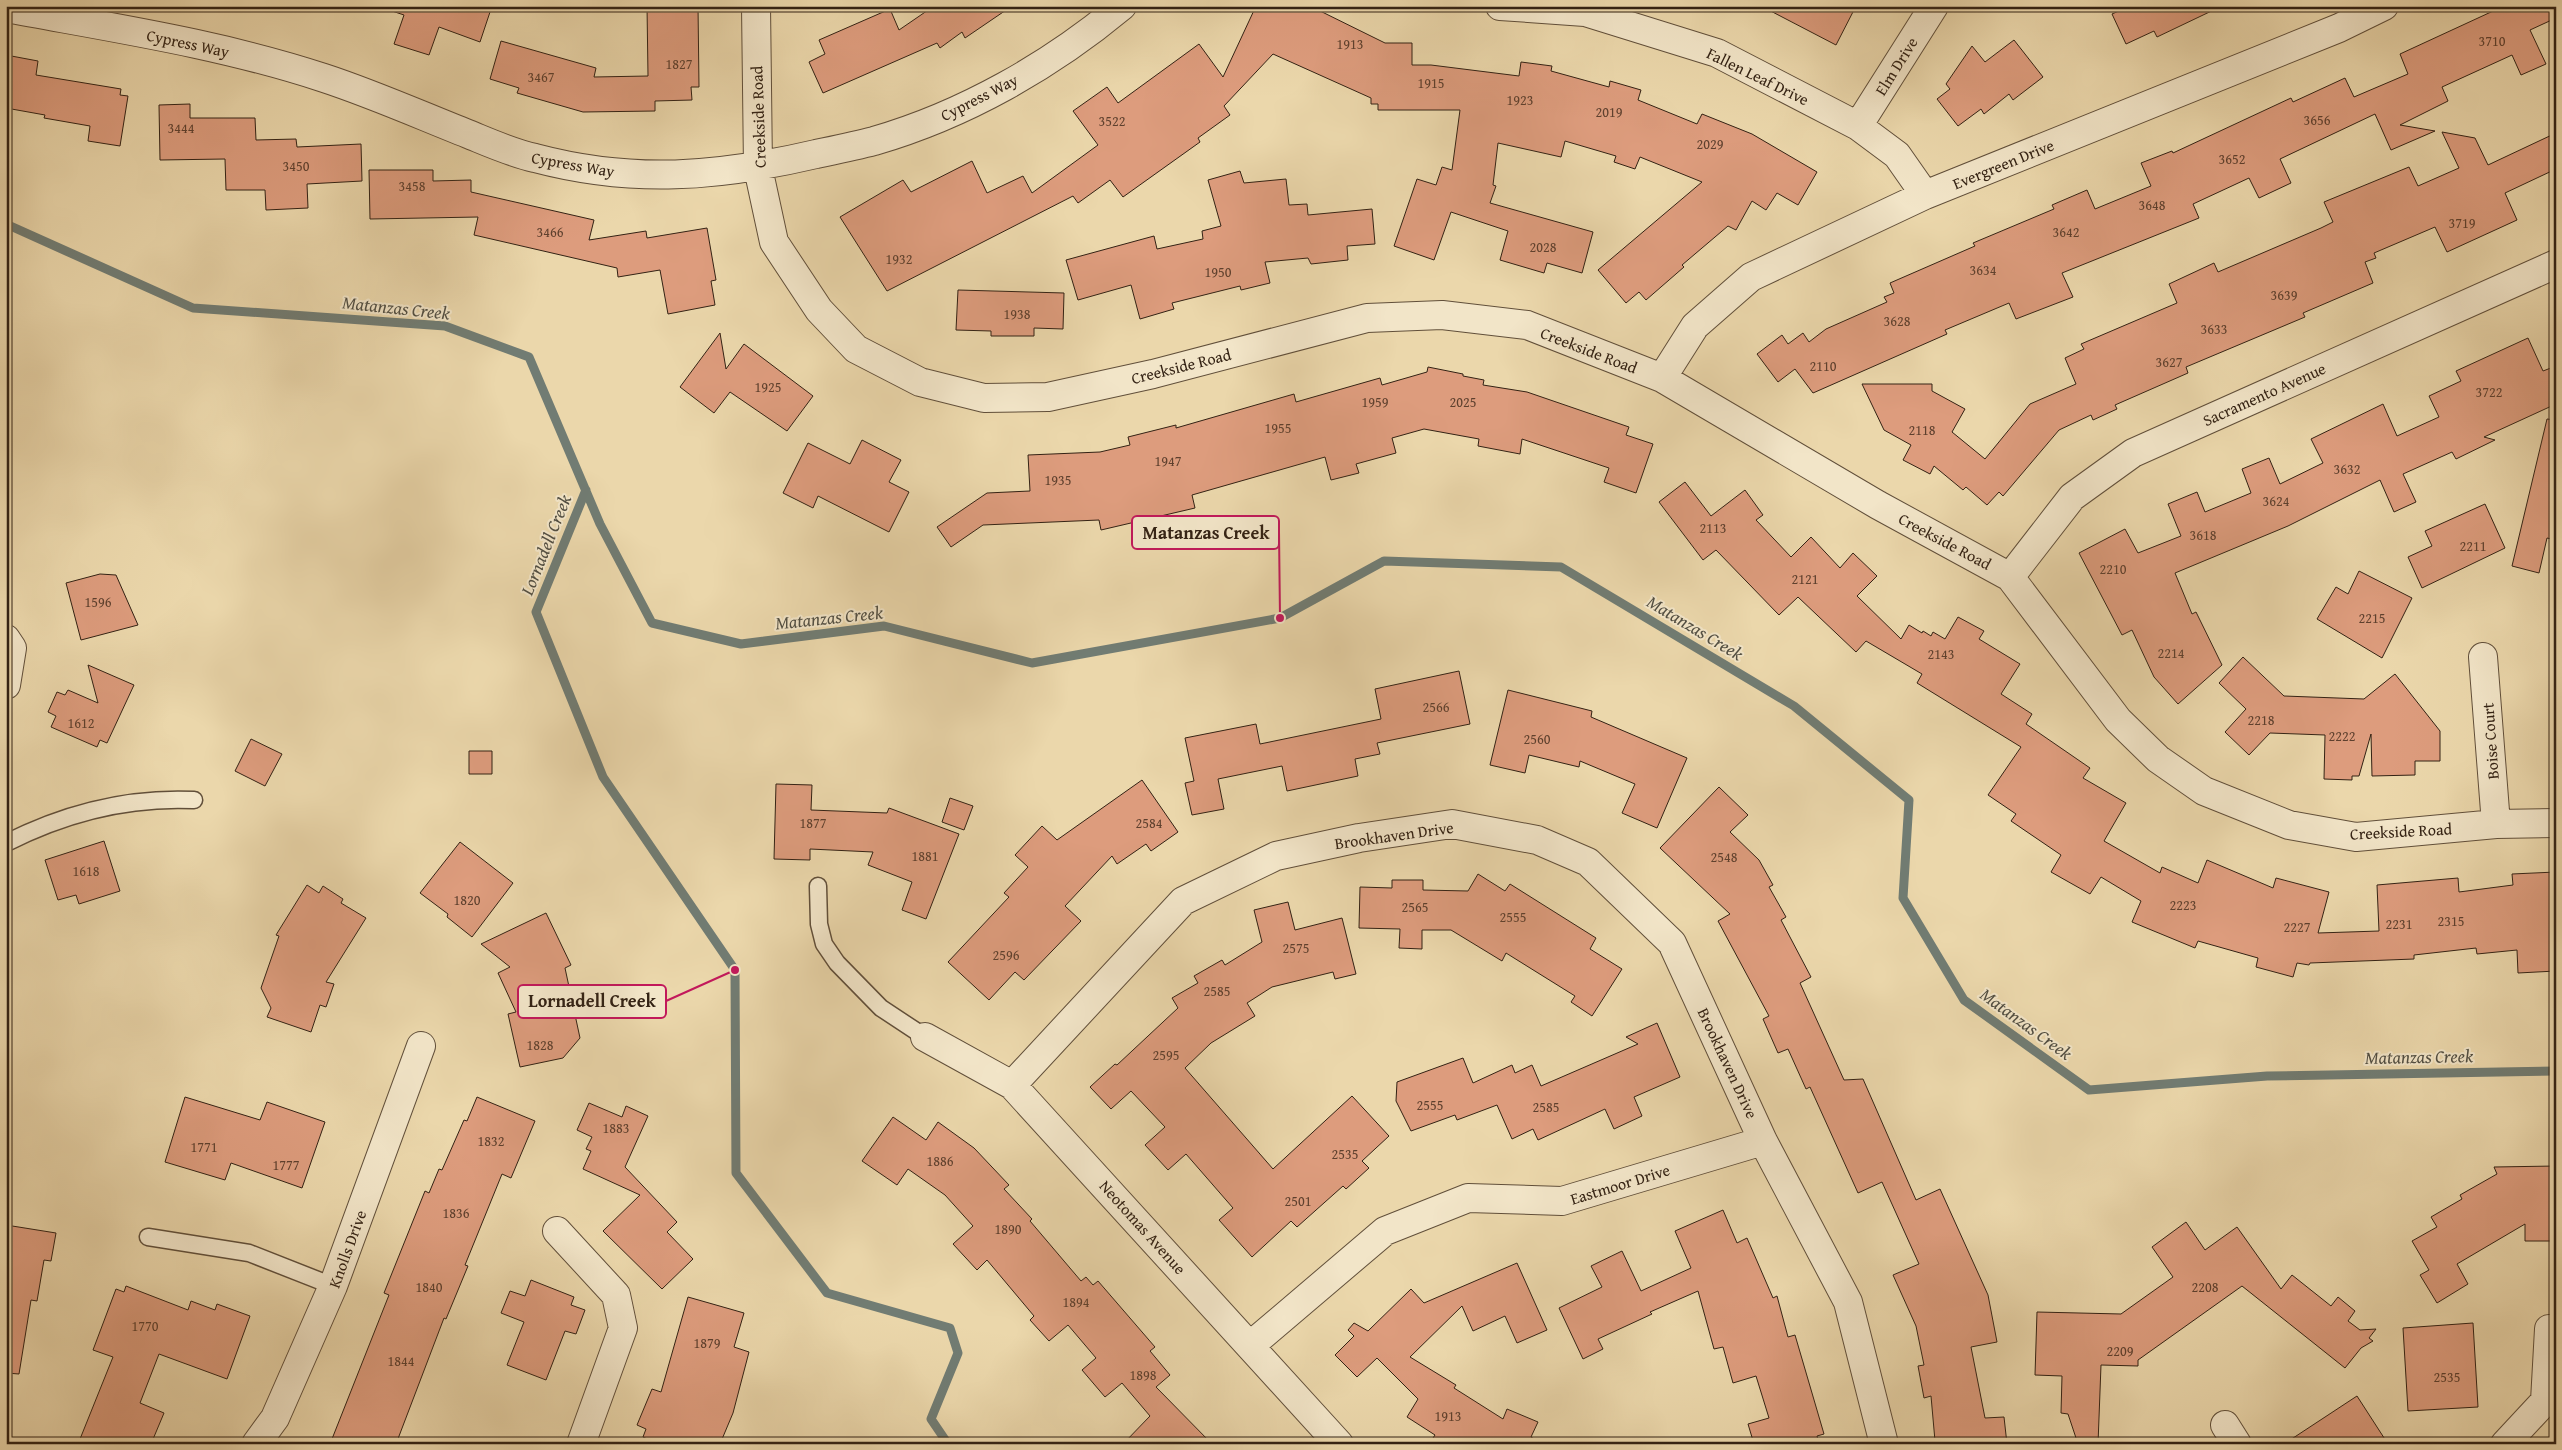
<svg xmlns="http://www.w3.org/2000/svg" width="2562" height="1450" font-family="'Gentium Book Plus',serif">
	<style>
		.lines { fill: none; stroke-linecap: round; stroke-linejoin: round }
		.stream { stroke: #717c73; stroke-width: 9 }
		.building { fill: #dd9c7d; stroke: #332214 }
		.service-casing { stroke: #614f3a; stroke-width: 19 }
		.minor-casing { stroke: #614f3a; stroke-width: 30 }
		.service { stroke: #f2e5c8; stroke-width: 16 }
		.minor { stroke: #f2e5c8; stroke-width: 28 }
		.labels { text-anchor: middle; stroke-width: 4; stroke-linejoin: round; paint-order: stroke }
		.number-label { font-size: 14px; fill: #5e402e }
		.street-label { font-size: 16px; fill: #332214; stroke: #f2e5c8 }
		.water-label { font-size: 18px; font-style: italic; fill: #524f43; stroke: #f2e5c8 }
		.leader { fill: none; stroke: #c2185b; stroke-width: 2 }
		.callout-dot { fill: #c2185b; stroke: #f2e5c8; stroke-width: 2 }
		.callout { fill: #f2e5c8; stroke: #c2185b; stroke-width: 2 }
		.callout-label { font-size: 18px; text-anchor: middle; font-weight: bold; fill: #332214 }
	</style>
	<rect width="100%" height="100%" fill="#ebd7ab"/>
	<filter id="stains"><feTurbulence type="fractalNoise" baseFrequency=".004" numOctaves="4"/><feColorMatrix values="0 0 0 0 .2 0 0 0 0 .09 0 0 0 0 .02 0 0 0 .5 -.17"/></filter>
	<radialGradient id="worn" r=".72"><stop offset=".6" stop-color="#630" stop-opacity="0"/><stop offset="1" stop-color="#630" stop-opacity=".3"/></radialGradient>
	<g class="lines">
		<!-- stream -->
		<path class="stream" d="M6 224 193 308 445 326 529 357 600 524 652 623 741 644 884 626 1032 663 1280 618 1384 561 1561 567 1794 706 1909 800 1903 898 1964 1000 2089 1090 2267 1076 2556 1071
			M586 490 536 612 603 777 735 970 736 1173 827 1293 950 1328 958 1353 931 1419 948 1444"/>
	</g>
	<!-- building -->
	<path class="building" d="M390 6H492L480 42 439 27 429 55 394 44 404 15 389 10Z
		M647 6H698L699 87H691L692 100 655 101V111L583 112 517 93 519 88 490 79 501 41 596 68 594 77 648 76Z
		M934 6H1012L965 38 962 32 940 48 937 43 823 93 809 62 825 54 819 40 890 9 899 30Z
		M1256 6H1310L1385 43H1412V65H1431L1519 76 1521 62 1552 66 1551 71 1609 87 1610 81 1641 90 1638 100 1697 124 1702 114 1752 134 1817 172 1798 205 1777 193 1766 210 1752 201 1736 230 1728 226 1682 265 1684 267 1646 300 1639 292 1626 303 1598 270 1702 182 1640 157 1635 169 1614 162 1616 156 1565 141 1561 157 1498 143 1493 185 1496 186 1490 203 1593 232 1582 273 1547 263 1544 273 1500 260 1508 231 1451 212 1434 260 1394 246 1417 179 1436 185 1442 167 1452 170 1460 110H1378V104H1371V98L1273 54 1224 106 1230 115 1198 138 1200 142 1123 197 1110 180 1078 203 1073 196 887 291 840 217 903 180 911 192 972 161 987 193 1023 176 1032 193 1098 145 1073 111 1107 87 1118 103 1199 44 1223 77Z
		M1761 6H1856L1836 45Z
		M2130 6H2222L2157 37 2154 31 2126 44 2112 14Z
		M2504 6H2556V18L2530 30 2546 64 2521 75 2512 55 2442 87 2448 101 2400 125 2435 131 2391 150 2375 114 2280 159 2291 183 2259 198 2249 178 2193 204 2199 218 2062 273 2073 297 2016 319 2009 303 1945 330 1947 334 1813 393 1795 369 1778 382 1757 354 1782 335 1788 344 1803 333 1809 342 1826 329 1887 302 1884 297 1894 293 1890 283 1975 246 1973 243 2054 209 2052 205 2087 190 2095 209 2151 186 2141 163 2172 151 2173 153 2291 98 2293 102 2345 78 2354 97 2408 74 2400 54Z
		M2014 40 2043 77 2013 100 2009 94 1984 114 1981 109 1958 126 1937 99 1950 89 1946 84 1972 46 1985 62Z
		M6 55 38 61 36 75 121 89 120 95 128 96 120 146 88 141 90 126 44 118 45 115 6 108Z
		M190 104V118H255L256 140 296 139 297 147 361 144 362 181 307 184 308 208 266 210 265 190H226L225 159 160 160 159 105Z
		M2442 132 2475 138 2488 165 2556 133V169L2505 193 2517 220 2447 252 2435 227 2374 253 2376 258 2365 262 2373 283 2303 313 2305 317 2186 367 2188 373 2115 405 2117 409 2093 420 2091 415 2059 430 2003 496 1999 492 1987 505 1966 487 1963 490 1934 466 1930 474 1903 460 1911 445 1884 430 1862 384H1932V391L1965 409 1952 432 1985 459 2030 404 2076 384 2065 358 2084 349 2081 344 2177 303 2169 284 2214 263 2218 272 2321 228 2333 222 2324 202 2409 167 2418 186 2459 168Z
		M369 170H433V181L471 180V192L594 220 589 240 646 231 647 238 707 228 716 280 711 281 715 305 668 314 660 270 618 277 617 268 474 235 478 217 370 219Z
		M1240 171 1244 183 1286 179 1289 205 1307 204 1308 215 1372 209 1375 244 1347 246 1348 260 1311 264 1308 258 1265 262 1270 283 1241 290 1240 286 1172 303 1174 309 1140 319 1131 285 1078 300 1066 260 1154 236 1157 249 1203 239 1202 231 1221 226 1208 180Z
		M958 290 1064 293 1063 329 1034 328V336H991V331L956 330Z
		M720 333 726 369 744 344 813 396 787 431 730 392 714 413 680 387Z
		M2528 338 2543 371 2556 366V404L2484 437 2495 440 2456 459 2452 452 2403 474 2416 502 2394 512 2380 480 2288 526 2175 573 2192 614 2196 612 2222 665 2178 704 2154 677 2132 630 2122 635 2079 553 2125 529 2138 553 2181 536 2168 504 2197 492 2205 512 2251 493 2242 469 2269 458 2280 484 2323 463 2311 439 2383 404 2397 436 2439 417 2429 396 2461 381 2456 371Z
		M1428 367 1463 374V376L1484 380 1483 385 1527 392 1629 427 1626 435 1653 444 1636 493 1604 482 1609 468 1522 439 1520 454 1478 446 1479 439 1424 429 1392 438 1396 453 1356 464 1359 473 1331 480 1325 457 1192 495 1195 508 1101 530 1099 520 983 525 951 547 937 527 987 493 1030 491 1028 455 1100 452 1130 445 1128 437 1176 425V428L1294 394 1296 402 1380 378 1382 385 1427 372Z
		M2547 419 2556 420V540L2547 538 2539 573 2512 566Z
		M862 440 901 460 889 482 909 492 889 532 818 496 813 508 783 493 808 443 850 464Z
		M1685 482 1711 516 1745 490 1763 515 1756 520 1791 557 1811 537 1840 568 1853 553 1877 576 1857 596 1901 639 1909 625 1922 633 1923 631 1931 636 1933 632 1945 639 1958 617 1984 631 1979 639 2020 664 2001 694 2032 714 2026 724 2090 768 2083 778 2126 803 2104 841 2160 873 2162 867 2198 883 2207 860 2273 888 2276 878 2329 892 2318 933 2379 931 2377 885 2458 878 2459 892 2513 885 2512 874 2556 872V971L2518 973 2517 950 2477 954 2476 948 2414 955V959L2310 963 2309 965 2297 963 2293 977 2256 967 2258 958 2198 941 2195 948 2132 922 2141 901 2101 877 2090 894 2051 872 2061 855 2011 821 2016 814 1988 795 2021 747 1917 683 1922 674 1866 641 1856 652 1798 597 1779 615 1716 550 1703 560 1659 502Z
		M2485 504 2505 548 2422 588 2408 557 2432 546 2425 531Z
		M2359 571 2412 598 2382 658 2317 619 2336 587 2348 594Z
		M100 574 116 575 138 625 81 640 66 583Z
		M2243 657 2284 696 2364 699 2395 674 2440 731V761H2415V775L2372 776 2371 734 2359 776H2352V780L2324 779 2325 735 2270 733 2249 755 2225 732 2246 709 2219 683Z
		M88 665 134 685 107 743 100 740 97 747 51 727 56 716 48 712 57 692 65 695 68 690 98 703Z
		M1459 671 1470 724 1377 743 1380 754 1355 759 1358 776 1287 791 1282 766 1218 779 1224 809 1192 815 1185 783 1194 781 1185 738 1256 724 1260 744 1381 719 1375 689Z
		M1508 690 1592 711 1591 717 1687 758 1657 828 1622 813 1635 784 1580 761 1579 767 1529 755 1525 773 1490 765Z
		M251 739 282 754 265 786 235 771Z
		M469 751H492V774H469Z
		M1142 780 1178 832 1151 851 1146 844 1117 864 1112 856 1065 906 1081 921 1024 980 1015 972 989 1000 948 962 1009 897 1004 893 1028 867 1015 855 1042 826 1057 840Z
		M776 784 812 785 811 810 887 813 889 808 959 834 926 919 902 910 912 882 868 865 873 852 810 849V860L774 859Z
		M1719 787 1748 815 1730 832 1759 860 1773 885 1769 887 1786 917 1781 920 1811 977 1800 983 1844 1080 1863 1079 1916 1200 1940 1189 1988 1295 1997 1342 1971 1347 1985 1418 2004 1417 2007 1444H1956V1439L1935 1441 1931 1396 1924 1398 1918 1366 1924 1365 1916 1326 1893 1275 1919 1264 1882 1182 1858 1193 1810 1087 1806 1089 1788 1049 1778 1053 1763 1019 1769 1016 1718 921 1730 914 1660 848Z
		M950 798 973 806 964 830 942 822Z
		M104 841 120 891 79 904 76 895 58 900 45 860Z
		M460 842 513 883 472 937 447 917 448 914 420 893Z
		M1478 874 1505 891 1510 884 1596 938 1590 949 1622 969 1592 1016 1571 1002 1575 996 1506 953 1502 961 1451 930H1422V949L1399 948 1400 929 1359 928 1360 887 1392 888V880H1423V890L1468 891Z
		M307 885 319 893 323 886 343 899 341 903 366 918 326 982 334 984 326 1007 320 1005 311 1032 267 1017 271 1008 261 988 279 936 276 935Z
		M1288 902 1295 930 1342 918 1356 974 1335 979 1333 972 1272 987 1247 1003 1255 1016 1211 1043 1185 1068 1273 1169 1352 1096 1389 1136 1362 1161 1369 1168 1346 1189 1343 1186 1297 1227 1291 1221 1252 1257 1219 1220 1233 1208 1186 1154 1168 1170 1145 1145 1165 1127 1131 1091 1111 1109 1090 1087 1115 1064 1117 1065 1178 1008 1172 998 1198 983 1194 976 1222 960 1225 965 1262 942 1254 910Z
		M546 913 571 965 565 968 580 1038 563 1058 520 1067 508 1014 516 1012 498 973 510 967 481 944Z
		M1657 1023 1680 1077 1634 1097 1642 1116 1614 1129 1605 1109 1538 1140 1533 1129 1512 1139 1497 1105 1457 1120 1455 1115 1411 1131 1396 1101 1397 1082 1463 1058 1473 1083 1512 1065 1515 1073 1532 1065 1541 1086 1638 1044 1626 1037Z
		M185 1097 260 1120 267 1102 325 1122 302 1188 231 1163 225 1180 165 1162Z
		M477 1097 535 1121 511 1178 502 1174 465 1265 468 1266 446 1319 444 1318 396 1444H330L389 1295 384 1293 425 1191 429 1193 439 1169 442 1170 464 1120 467 1121Z
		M589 1103 622 1117 626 1106 648 1116 625 1167 677 1222 667 1232 693 1259 662 1289 603 1231 640 1195 583 1169 591 1151 586 1149 592 1137 577 1130Z
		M893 1117 926 1140 938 1122 974 1148 1009 1185 1004 1189 1032 1219 1030 1221 1081 1281 1086 1277 1093 1285 1098 1281 1155 1347 1150 1351 1170 1375 1156 1387 1212 1444H1123L1150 1416 1122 1383 1105 1397 1082 1370 1096 1358 1068 1325 1049 1341 1030 1320 1034 1316 987 1260 977 1270 953 1244 973 1226 945 1195 908 1169 897 1185 862 1161Z
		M2556 1166V1241H2525V1224L2457 1264 2468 1284 2437 1303 2420 1275 2429 1270 2412 1241 2437 1227 2431 1217 2462 1199 2460 1195 2497 1174 2494 1167Z
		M1723 1210 1737 1243 1747 1238 1773 1298 1777 1296 1788 1337 1795 1335 1824 1434 1817 1436 1819 1444H1754L1748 1424 1769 1418 1756 1376 1733 1383 1723 1347 1714 1349 1698 1291 1650 1312 1652 1314 1598 1339 1603 1349 1583 1359 1559 1308 1602 1287 1591 1266 1622 1251 1641 1291 1691 1268 1675 1231Z
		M2186 1222 2205 1250 2237 1227 2281 1289 2292 1275 2331 1306 2338 1297 2355 1311 2348 1321 2360 1330 2376 1329 2369 1338 2373 1341 2361 1348 2345 1368 2242 1286 2138 1360V1366L2101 1365 2098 1444H2078L2068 1414 2061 1413 2062 1376 2035 1375 2037 1312 2121 1314 2173 1277 2152 1247Z
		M6 1225 56 1233 51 1261 44 1260 37 1301 31 1300 19 1374 6 1373Z
		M1517 1263 1547 1330 1517 1343 1505 1316 1473 1331 1462 1306 1410 1357 1456 1385 1454 1388 1503 1419 1507 1409 1538 1422 1531 1437 1542 1444H1429L1435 1435 1407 1417 1418 1399 1377 1358 1357 1377 1335 1355 1354 1336 1348 1330 1354 1323 1368 1331 1411 1289 1424 1303Z
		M531 1280 574 1297 571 1305 585 1310 576 1334 565 1331 546 1380 507 1365 524 1322 501 1313 510 1291 525 1296Z
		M126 1286 188 1310 191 1301 215 1310 217 1304 250 1316 227 1379 159 1354 140 1403 164 1413 151 1444H78L113 1357 93 1350 116 1289 124 1292Z
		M688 1297 744 1313 734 1347 749 1352 733 1413 720 1444H658L643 1437 646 1429 637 1425 652 1389 661 1392Z
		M2473 1323 2478 1407 2408 1411 2403 1328Z
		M2357 1396 2388 1444H2284Z"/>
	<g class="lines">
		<!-- service casing -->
		<g class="service-casing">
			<path id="service" d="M6 843C65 813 129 797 194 800
				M818 886 819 924 824 944 837 963 881 1008 925 1037
				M148 1237 249 1253 333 1286"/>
		</g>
		<!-- minor casing -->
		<g class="minor-casing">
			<path id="minor" d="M756 6 758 168 774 242 819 310 856 349 920 382 984 398 1048 397 1153 374 1367 318 1442 315 1527 325 1662 378 1878 505 2010 577 2118 720 2158 759 2204 791 2289 825 2356 837 2496 824 2556 823
				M1500 6 1585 12 1717 53 1858 126 1897 155 1925 195
				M6 8C113 28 221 44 324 78 373 94 420 115 468 134 490 143 512 153 535 158 633 184 718 177 816 154 835 150 855 146 874 141 964 115 1050 66 1122 6
				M1858 126 1934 6
				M1662 378 1695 326 1751 277 1925 195 2339 28 2384 6
				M2010 577 2072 497 2133 453 2556 264
				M6 639 12 648 6 685
				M2483 657 2496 824
				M925 1037 1012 1085 1339 1444
				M1012 1085 1183 901 1276 856 1359 838 1452 824 1537 840 1588 862 1672 943 1763 1141 1848 1302 1884 1444
				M557 1231 616 1295 623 1328 581 1444
				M1251 1345 1385 1231 1468 1198 1562 1201 1763 1141
				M2225 1425 2237 1444
				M256 1444 275 1418 333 1286 421 1046
				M2505 1444 2545 1401 2549 1329"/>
		</g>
		<!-- service -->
		<use href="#service" class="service"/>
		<!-- minor -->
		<use href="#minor" class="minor"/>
	</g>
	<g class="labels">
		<!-- number labels -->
		<g class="number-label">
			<text x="2492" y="46">3710</text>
			<text x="1350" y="49">1913</text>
			<text x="679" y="69">1827</text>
			<text x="541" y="82">3467</text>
			<text x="1431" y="88">1915</text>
			<text x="1520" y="105">1923</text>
			<text x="1609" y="117">2019</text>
			<text x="2317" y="125">3656</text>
			<text x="1112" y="126">3522</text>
			<text x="181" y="133">3444</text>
			<text x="1710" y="149">2029</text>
			<text x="2232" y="164">3652</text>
			<text x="296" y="171">3450</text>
			<text x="412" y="191">3458</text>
			<text x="2152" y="210">3648</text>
			<text x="2462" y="228">3719</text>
			<text x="550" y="237">3466</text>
			<text x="2066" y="237">3642</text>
			<text x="1543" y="252">2028</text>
			<text x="899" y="264">1932</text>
			<text x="1983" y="275">3634</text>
			<text x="1218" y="277">1950</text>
			<text x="2284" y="300">3639</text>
			<text x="1017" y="319">1938</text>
			<text x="1897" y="326">3628</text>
			<text x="2214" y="334">3633</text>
			<text x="2169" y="367">3627</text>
			<text x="1823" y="371">2110</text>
			<text x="768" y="392">1925</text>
			<text x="2489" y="397">3722</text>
			<text x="1375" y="407">1959</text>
			<text x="1463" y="407">2025</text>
			<text x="1278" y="433">1955</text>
			<text x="1922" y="435">2118</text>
			<text x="1168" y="466">1947</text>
			<text x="2347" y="474">3632</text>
			<text x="1058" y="485">1935</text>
			<text x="2276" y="506">3624</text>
			<text x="1713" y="533">2113</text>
			<text x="2203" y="540">3618</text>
			<text x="2473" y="551">2211</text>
			<text x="2113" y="574">2210</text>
			<text x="1805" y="584">2121</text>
			<text x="98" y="607">1596</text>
			<text x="2372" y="623">2215</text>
			<text x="2171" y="658">2214</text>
			<text x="1941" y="659">2143</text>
			<text x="1436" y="712">2566</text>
			<text x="2261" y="725">2218</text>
			<text x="81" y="728">1612</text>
			<text x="2342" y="741">2222</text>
			<text x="1537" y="744">2560</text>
			<text x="813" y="828">1877</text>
			<text x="1149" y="828">2584</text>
			<text x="925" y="861">1881</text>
			<text x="1724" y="862">2548</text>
			<text x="86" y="876">1618</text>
			<text x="467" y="905">1820</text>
			<text x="2183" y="910">2223</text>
			<text x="1415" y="912">2565</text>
			<text x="1513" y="922">2555</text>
			<text x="2451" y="926">2315</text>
			<text x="2399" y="929">2231</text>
			<text x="2297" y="932">2227</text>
			<text x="1296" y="953">2575</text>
			<text x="1006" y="960">2596</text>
			<text x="1217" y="996">2585</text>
			<text x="540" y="1050">1828</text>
			<text x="1166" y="1060">2595</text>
			<text x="1430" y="1110">2555</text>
			<text x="1546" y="1112">2585</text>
			<text x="616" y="1133">1883</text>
			<text x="491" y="1146">1832</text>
			<text x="204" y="1152">1771</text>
			<text x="1345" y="1159">2535</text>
			<text x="940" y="1166">1886</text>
			<text x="286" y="1170">1777</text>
			<text x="1298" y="1206">2501</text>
			<text x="456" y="1218">1836</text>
			<text x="1008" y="1234">1890</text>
			<text x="429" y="1292">1840</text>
			<text x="2205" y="1292">2208</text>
			<text x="1076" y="1307">1894</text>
			<text x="145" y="1331">1770</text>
			<text x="707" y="1348">1879</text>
			<text x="2120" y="1356">2209</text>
			<text x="401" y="1366">1844</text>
			<text x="1143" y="1380">1898</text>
			<text x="2447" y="1382">2535</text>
			<text x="1448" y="1421">1913</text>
		</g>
		<!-- street labels -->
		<g class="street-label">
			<text transform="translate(188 43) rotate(12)" y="6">Cypress Way</text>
			<text transform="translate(1896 66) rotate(-58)" y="6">Elm Drive</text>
			<text transform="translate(1758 76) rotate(26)" y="6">Fallen Leaf Drive</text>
			<text transform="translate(979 97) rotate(-27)" y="6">Cypress Way</text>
			<text transform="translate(758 117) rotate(-92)" y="6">Creekside Road</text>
			<text transform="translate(573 164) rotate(10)" y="6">Cypress Way</text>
			<text transform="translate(2003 164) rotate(-22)" y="6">Evergreen Drive</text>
			<text transform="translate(1589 350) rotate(21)" y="6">Creekside Road</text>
			<text transform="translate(1181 366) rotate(-14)" y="6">Creekside Road</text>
			<text transform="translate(2264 394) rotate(-24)" y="6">Sacramento Avenue</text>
			<text transform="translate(1945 541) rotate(28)" y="6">Creekside Road</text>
			<text transform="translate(2490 741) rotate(-94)" y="6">Boise Court</text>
			<text transform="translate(2401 831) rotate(-3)" y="6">Creekside Road</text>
			<text transform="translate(1394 835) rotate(-8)" y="6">Brookhaven Drive</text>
			<text transform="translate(1728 1063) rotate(65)" y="6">Brookhaven Drive</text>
			<text transform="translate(1620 1184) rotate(-17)" y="6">Eastmoor Drive</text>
			<text transform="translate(1143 1227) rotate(48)" y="6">Neotomas Avenue</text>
			<text transform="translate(347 1249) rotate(-70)" y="6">Knolls Drive</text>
		</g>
		<!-- water labels -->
		<g class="water-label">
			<text transform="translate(396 308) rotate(6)" y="6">Matanzas Creek</text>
			<text transform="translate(546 545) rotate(-68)" y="6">Lornadell Creek</text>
			<text transform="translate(829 618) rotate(-6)" y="6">Matanzas Creek</text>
			<text transform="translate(1695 628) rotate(31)" y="6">Matanzas Creek</text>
			<text transform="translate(2026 1024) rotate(36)" y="6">Matanzas Creek</text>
			<text transform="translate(2419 1057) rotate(-1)" y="6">Matanzas Creek</text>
		</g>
	</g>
	<!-- callouts -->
	<path class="leader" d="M1280 618L1279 532M735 970L666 1001"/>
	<g class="callout-dot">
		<circle cx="1280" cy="618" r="5"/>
		<circle cx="735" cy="970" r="5"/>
	</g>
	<g class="callout">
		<rect x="1132" y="516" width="147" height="33" rx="5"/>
		<rect x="518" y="985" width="148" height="33" rx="5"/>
	</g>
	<g class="callout-label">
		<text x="1206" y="539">Matanzas Creek</text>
		<text x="592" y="1007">Lornadell Creek</text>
	</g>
	<!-- margin -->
	<rect width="2562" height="1450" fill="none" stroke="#ebd7ab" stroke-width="25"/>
	<rect x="8" y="8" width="2547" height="1435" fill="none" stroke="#332214" stroke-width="2.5"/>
	<rect x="12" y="12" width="2537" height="1425" fill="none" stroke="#332214"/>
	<rect width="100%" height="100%" filter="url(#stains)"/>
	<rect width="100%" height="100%" fill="url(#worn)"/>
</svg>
